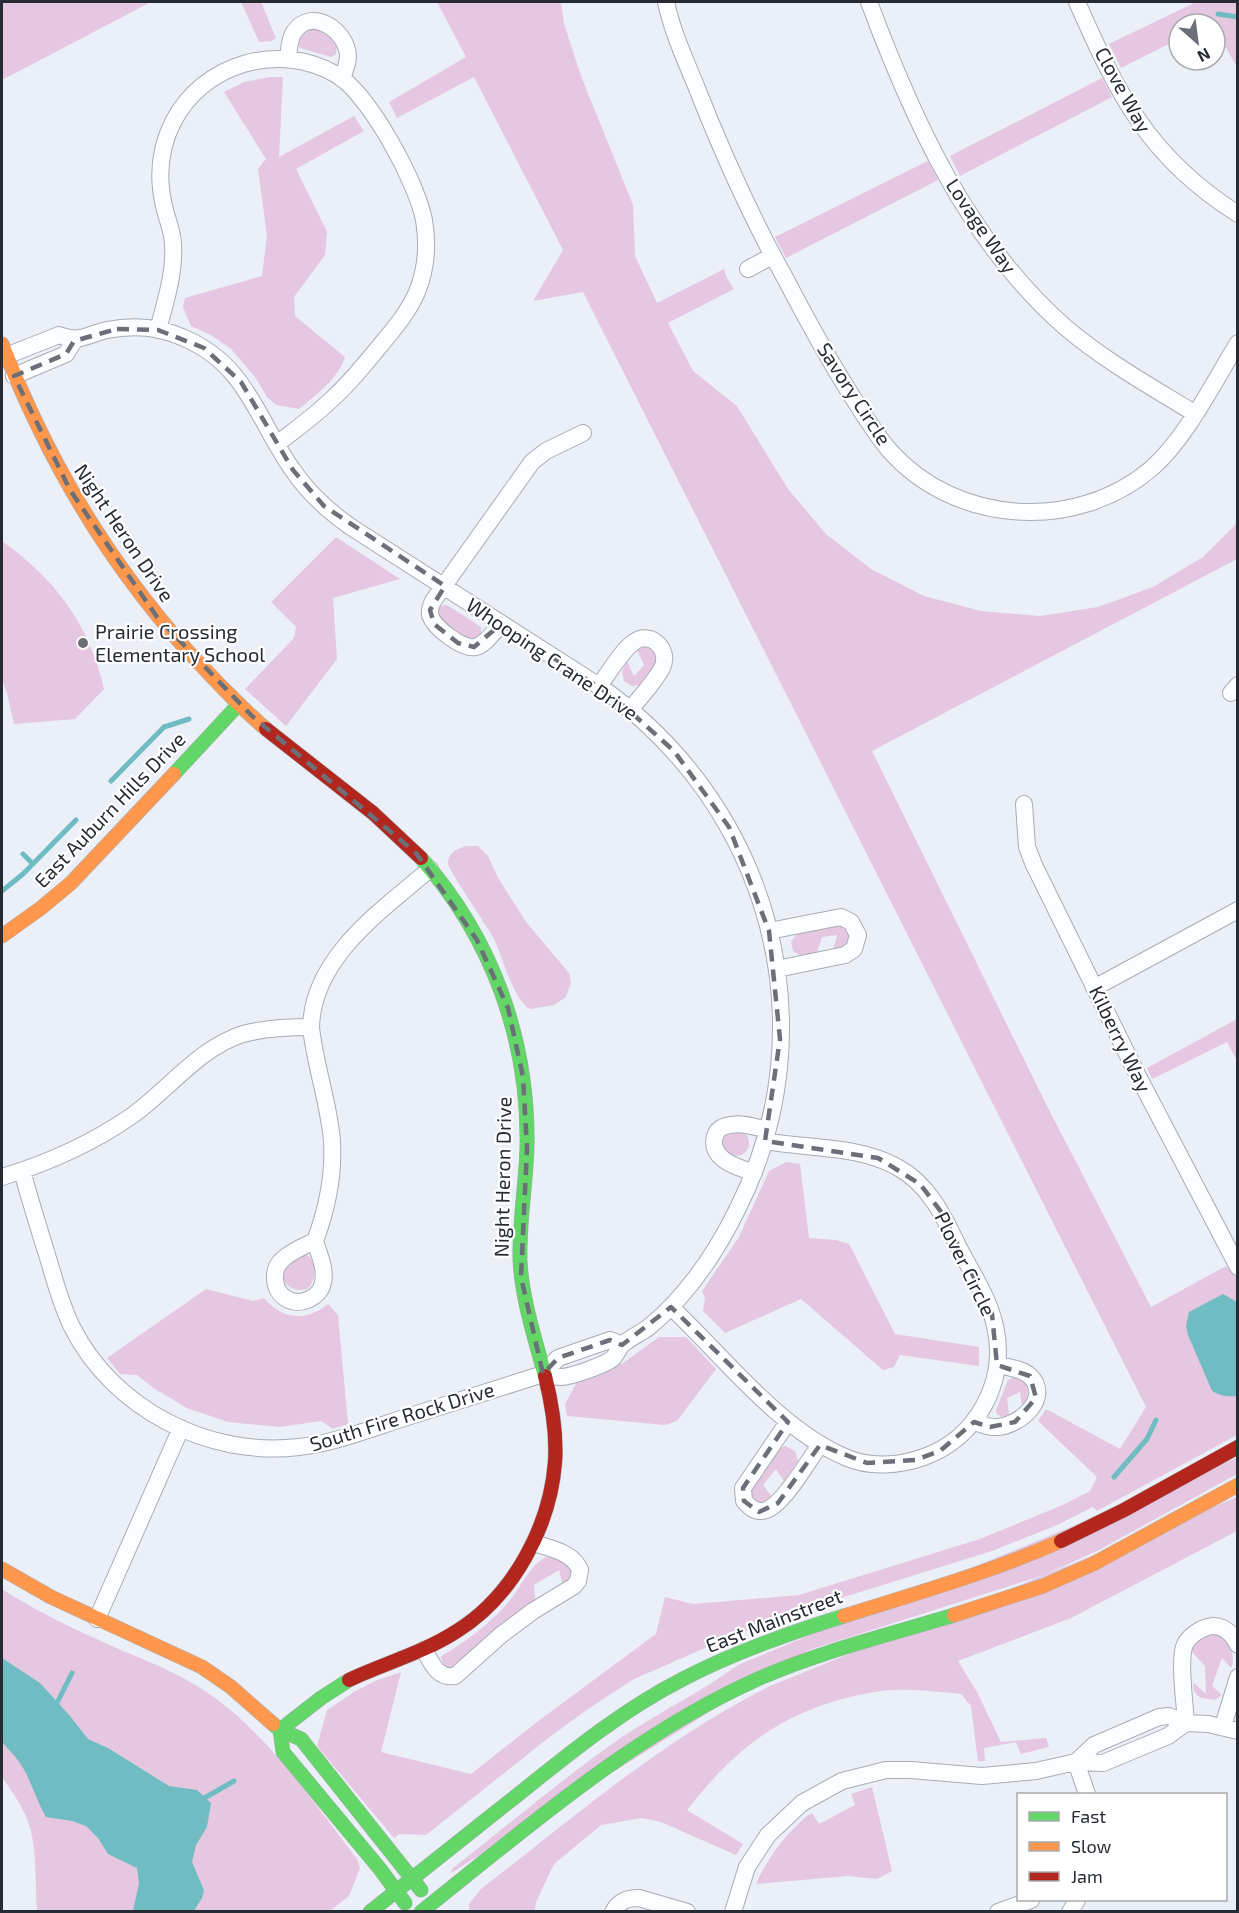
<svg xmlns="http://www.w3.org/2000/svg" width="1239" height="1913" font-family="'Exo 2',sans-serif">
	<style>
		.green { fill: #e5c7e1 }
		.water { fill: #6fbcc2 }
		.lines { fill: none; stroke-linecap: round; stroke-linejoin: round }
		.stream { stroke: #6fbcc2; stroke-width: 5 }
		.street-casing { stroke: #a8acb4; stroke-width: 18 }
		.fast-casing { stroke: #a8acb4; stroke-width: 15 }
		.slow-casing { stroke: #a8acb4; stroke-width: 15 }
		.jam-casing { stroke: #a8acb4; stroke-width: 15 }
		.street { stroke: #fcfdfe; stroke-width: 16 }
		.fast { stroke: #63d668; stroke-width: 14 }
		.slow { stroke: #ff974d; stroke-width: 14 }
		.jam { stroke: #b3261e; stroke-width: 14 }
		.marked { fill: none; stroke: #6b6f78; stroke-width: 4.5; stroke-dasharray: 12 8; stroke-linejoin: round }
		.poi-dot { fill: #6b6f78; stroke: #fff; stroke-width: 2 }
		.labels { text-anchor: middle; stroke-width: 4.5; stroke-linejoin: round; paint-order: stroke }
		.street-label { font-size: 20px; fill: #262a33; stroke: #fff }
		.poi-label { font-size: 20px; fill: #262a33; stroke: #fff; text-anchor: start }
	</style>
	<rect width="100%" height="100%" fill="#ebeff7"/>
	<!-- green -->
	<path class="green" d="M2 2H151L2 80Z
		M241 2H261L276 38 272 41 259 42Z
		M437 2H561L564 24 581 76 633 205 635 256 657 303 724 269 727 278 734 289 668 323 693 371 737 406 788 489 826 534 871 569 924 596 981 611 1040 616 1098 607 1153 587 1203 557 1237 523V559L872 751 1047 1106 1151 1307 1226 1266 1237 1277V1435L1097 1511 1093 1507 1057 1525 992 1551 799 1611 728 1638 634 1679 588 1709 547 1739 426 1835 399 1834 394 1838 317 1746 327 1710 354 1692 375 1681 401 1672 381 1752 471 1774 541 1719 656 1634 665 1597 693 1604 799 1595 980 1539 1065 1504 1090 1491 1097 1477 1038 1421 1046 1409 1120 1449 1146 1407 583 292 533 301 563 250 474 77 397 118 389 102 466 57Z
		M1196 2H1237V67L1215 29V24L1211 23 1179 24V39L1121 68 1109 44Z
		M313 28 327 34 337 45 336 54 331 57 300 48 298 39Z
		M270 77H283L279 157 354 116 364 131 296 169 327 232 325 255 294 297 295 316 345 357C337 380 317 394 299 409L276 405 267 397 255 377 231 349 211 335 191 326 183 307 185 298 262 276 267 236 258 169 266 159 224 92 244 82Z
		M1102 78 1112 97 960 176 950 156Z
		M928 161 938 180 786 258 775 237Z
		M336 537 400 579 333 598 337 659 286 726 245 689 294 638 296 627 271 602Z
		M2 541C56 580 89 624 104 689L75 719 14 724 7 693 2 680Z
		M443 605H447L481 627V635L477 639C464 641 443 624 437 613L439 608Z
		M645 646 650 647 656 654V663L639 685 632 686 624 681 622 672 627 661 634 676 644 665 637 650Z
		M466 846H478L488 856 497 876 526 922 569 973 571 982 566 997 554 1005 530 1009C514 1001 502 956 494 939 488 927 448 869 448 864 448 852 457 849 466 846Z
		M836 925 841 926 849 934V942L844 947 833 950 837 935 822 937 817 953 799 955 793 951 791 942 797 934Z
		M1237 1019V1061L1227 1042 1152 1079 1147 1068Z
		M723 1143a13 13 0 1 1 26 0a13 13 0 1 1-26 0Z
		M786 1162 800 1164 809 1238 836 1240 849 1244 895 1334 979 1347V1366L900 1355 894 1367 883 1370 801 1299 725 1333 703 1311 705 1298 702 1291 739 1237 769 1171Z
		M306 1254C317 1261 317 1281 307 1289 294 1293 277 1284 286 1268 289 1262 300 1258 306 1254Z
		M206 1289 253 1301 264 1298C282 1320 307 1322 328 1304L338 1315 348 1424 333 1429 321 1421 280 1427 228 1422 187 1408 155 1389 137 1375 120 1374 107 1358Z
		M659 1337H686L716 1369 677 1421 665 1425 567 1416 565 1404 578 1380 623 1363Z
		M1016 1376C1030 1384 1031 1395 1022 1407L1020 1392 1007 1398 1009 1415 1001 1417 996 1413V1410L1008 1380Z
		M785 1446 795 1451 798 1461 784 1481 776 1469 763 1485 772 1497 766 1503H757L752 1499 751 1490 778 1449Z
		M1237 1458V1474L1099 1550 1044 1575 809 1650 451 1873 452 1869C508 1825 563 1778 622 1737 660 1712 701 1692 738 1665Z
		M1237 1497V1531L1071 1618 958 1661 977 1692 1001 1742 1046 1738 1049 1747 1021 1754 1016 1742 984 1748 985 1761H978L971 1706 961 1694C939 1692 917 1689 896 1690 880 1690 862 1694 846 1698 774 1717 732 1753 687 1810L743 1844 736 1855 661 1822 642 1818 601 1825 554 1864 536 1902 535 1911 469 1912V1904L481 1889C574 1817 664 1739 770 1686Z
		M546 1557C558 1557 567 1562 573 1572L570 1580 563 1585 559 1570 534 1585 535 1601 489 1634 453 1668 444 1667 441 1657 443 1655C467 1641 488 1625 507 1604 519 1591 530 1564 546 1557Z
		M2 1589C40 1614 81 1632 123 1651 148 1661 174 1672 197 1686 265 1728 309 1797 357 1859L360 1868 349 1896 330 1911H37C35 1884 37 1853 30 1827 25 1810 12 1791 2 1777Z
		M1214 1634C1228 1637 1237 1654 1231 1668L1222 1658 1212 1686 1222 1695 1215 1700C1204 1698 1195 1699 1193 1686L1194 1683 1206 1694 1205 1666 1192 1652C1194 1640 1203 1637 1214 1634Z
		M872 1787 892 1871 877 1879 848 1876 756 1884C768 1857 785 1835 807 1816L812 1813 819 1824 855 1805 851 1794Z"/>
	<!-- water -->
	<path class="water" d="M1223 1294 1237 1302V1396C1228 1397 1221 1396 1212 1391L1188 1335 1186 1326 1189 1312Z
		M2 1658 40 1683 70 1716 88 1739 108 1748 169 1786 197 1790 211 1803 207 1827 196 1845 192 1862 204 1890 202 1898 194 1911H133L139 1883 137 1868 108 1854 98 1838 86 1826 72 1821 46 1817C38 1803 33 1788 26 1773 20 1761 11 1752 2 1742Z"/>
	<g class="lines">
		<!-- stream -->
		<path class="stream" d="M1218 14 1238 17
			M111 781 164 727 189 719
			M23 854 33 864
			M2 891 23 874 76 820
			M1114 1477 1147 1439 1156 1420
			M55 1707 72 1673
			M201 1800 234 1781"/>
		<!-- street casing -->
		<g class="street-casing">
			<path id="street" d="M666 2C672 31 685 59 696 86 722 152 750 215 784 276 807 320 830 363 857 404 867 420 877 436 890 451 956 525 1076 533 1152 468 1187 437 1213 383 1238 343
				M869 2C913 120 968 242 1065 327 1105 361 1150 386 1194 413
				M1077 2C1118 95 1149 158 1238 214
				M288 59C289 51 289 39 294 32 312 6 347 31 348 56 348 64 344 72 342 79
				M748 269 772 256
				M158 330C165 302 175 274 173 245 173 233 168 222 165 210 157 180 159 150 173 122 203 63 280 41 337 75 370 95 417 183 424 220 428 244 426 270 417 292 408 313 393 330 379 347 364 365 350 383 333 398 316 415 296 429 277 444
				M6 356 59 335C82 343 85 335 107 330 133 325 160 327 184 338 246 364 257 419 292 469 308 493 328 511 351 527L599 686C768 803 831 1022 738 1208 716 1253 688 1295 649 1327 641 1333 630 1338 623 1344 618 1348 617 1355 612 1359 604 1365 571 1377 561 1377 555 1377 549 1375 543 1374 497 1389 451 1403 404 1418 370 1429 335 1443 299 1447 209 1458 113 1409 72 1327 61 1305 55 1281 48 1258 39 1229 30 1200 22 1171
				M14 376 66 354 74 341
				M501 624C494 631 486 644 476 647 463 650 434 628 430 615 429 610 431 606 433 601L532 462 546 451 583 433
				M599 686C608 674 622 650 634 642 651 630 671 650 662 668 654 683 640 697 630 710
				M1231 693 1238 685
				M1024 804 1027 847 1034 865 1139 1078 1238 1267
				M769 931 841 917 851 922 858 935 854 949 845 955 777 969
				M1094 988 1238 910
				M311 1027C315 1066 329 1103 332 1141 334 1176 327 1209 315 1241 304 1246 291 1251 282 1260 271 1270 273 1292 287 1299 301 1307 321 1297 323 1282 326 1269 319 1254 315 1241
				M754 1173C744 1169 731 1166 723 1159 718 1155 714 1149 714 1142 715 1115 753 1126 767 1130
				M2 1177C48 1163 93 1143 133 1115 169 1089 199 1048 243 1034 265 1028 288 1027 311 1027 313 957 381 911 430 869
				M671 1307C723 1356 779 1429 845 1457 869 1468 899 1466 924 1457 977 1438 1008 1381 995 1326 989 1298 972 1273 959 1248 944 1217 929 1184 897 1167 858 1145 808 1149 765 1141
				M543 1374 558 1358 610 1340 622 1345
				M788 1422 743 1488 744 1501C749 1506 753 1511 760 1511 780 1513 808 1460 820 1445
				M974 1422C982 1424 989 1428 997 1427 1020 1426 1053 1397 1029 1375 1020 1368 1007 1367 997 1365
				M97 1619 181 1428
				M424 1650C432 1663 437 1679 455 1676L501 1635 533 1611 574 1586 578 1581 580 1570C573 1552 551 1549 534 1543
				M1186 1723C1185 1705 1179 1663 1184 1647 1187 1637 1201 1627 1213 1626 1225 1626 1233 1635 1238 1645
				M1223 1726 1238 1677
				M1076 1762 1094 1745 1159 1717 1169 1716 1186 1723 1208 1724 1238 1731
				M1076 1762 1087 1794
				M613 1912C619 1901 627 1898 639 1898L687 1912
				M733 1912 747 1867 768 1835 802 1803 842 1781 886 1770H911L982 1776 1036 1771 1076 1762 1103 1763 1168 1736 1186 1723
				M998 1912 1031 1900
				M1070 1912 1077 1900"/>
		</g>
		<!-- fast casing -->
		<g class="fast-casing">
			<path id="fast" d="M174 774 239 704
				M421 858C492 938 529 1040 527 1147 526 1184 519 1222 520 1260 522 1300 535 1338 545 1376
				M273 1724 280 1730 301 1739 421 1890
				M280 1730 321 1698 349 1680
				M280 1730 283 1752 380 1869 405 1903
				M370 1912C420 1872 470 1833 520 1793 571 1752 624 1709 683 1679 734 1652 789 1633 844 1616
				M421 1912C528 1827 634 1734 760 1678 822 1651 889 1635 954 1615"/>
		</g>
		<!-- slow casing -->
		<g class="slow-casing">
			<path id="slow" d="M2 344C47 458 103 555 185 648 211 676 237 704 266 729
				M2 936 41 908 71 883 174 774
				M2 1569 51 1597 202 1667 231 1687 273 1724
				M954 1615 1043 1586 1093 1564 1238 1485
				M844 1616C917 1593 991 1572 1061 1541"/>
		</g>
		<!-- jam casing -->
		<g class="jam-casing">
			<path id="jam" d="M266 729 373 813 421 858
				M1061 1541 1124 1510 1238 1447
				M349 1680C385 1663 423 1653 457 1631 513 1596 550 1527 555 1462 557 1433 552 1404 545 1376"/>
		</g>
		<!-- street -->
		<use href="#street" class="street"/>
		<!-- fast -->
		<use href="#fast" class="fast"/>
		<!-- slow -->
		<use href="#slow" class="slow"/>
		<!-- jam -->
		<use href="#jam" class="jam"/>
	</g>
	<!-- marked area -->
	<path class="marked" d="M117 329 158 330 204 348 241 382 293 470 324 506 445 586 430 610 434 624 458 643 474 647 501 624 615 698 674 751 729 827 769 931 780 1039 765 1141 878 1158 920 1184 942 1213 992 1314 997 1365 1030 1376 1036 1398 1015 1422 990 1427 974 1422 940 1451 915 1460 867 1463 820 1445 778 1503 759 1512 744 1501 743 1488 788 1422 671 1307 622 1345 610 1340 558 1358 543 1374 521 1277 527 1148 523 1077 508 1008 477 940 416 853 252 716 157 617 70 490 14 376 66 354 74 341Z"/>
	<!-- markers -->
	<circle class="poi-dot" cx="83" cy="643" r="6"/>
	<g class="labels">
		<!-- street labels -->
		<g class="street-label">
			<text transform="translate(1123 90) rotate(61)" y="7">Clove Way</text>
			<text transform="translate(981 226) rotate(56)" y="7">Lovage Way</text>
			<text transform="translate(854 394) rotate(57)" y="7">Savory Circle</text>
			<text transform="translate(124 533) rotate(56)" y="7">Night Heron Drive</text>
			<text transform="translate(552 659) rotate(34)" y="7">Whooping Crane Drive</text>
			<text transform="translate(110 810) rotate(-46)" y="7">East Auburn Hills Drive</text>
			<text transform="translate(1120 1039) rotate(64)" y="7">Kilberry Way</text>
			<text transform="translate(503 1177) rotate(-89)" y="7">Night Heron Drive</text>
			<text transform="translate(965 1264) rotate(64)" y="7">Plover Circle</text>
			<text transform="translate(402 1417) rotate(-17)" y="7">South Fire Rock Drive</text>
			<text transform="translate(774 1621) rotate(-21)" y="7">East Mainstreet</text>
		</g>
		<!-- poi labels -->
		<g class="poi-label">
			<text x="95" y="639">Prairie Crossing<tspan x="95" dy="23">Elementary School</tspan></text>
		</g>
	</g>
	<!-- border -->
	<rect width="1239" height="1913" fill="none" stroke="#262a33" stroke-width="6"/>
	<!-- legend -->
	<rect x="1017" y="1793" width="210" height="108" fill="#ffffff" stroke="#a8aaad" stroke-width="1.5"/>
	<rect x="1029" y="1812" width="30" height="9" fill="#63d668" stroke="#a8aaad" stroke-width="1.5"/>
	<text x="1071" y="1823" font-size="18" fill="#262a33">Fast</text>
	<rect x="1029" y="1842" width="30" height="9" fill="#ff974d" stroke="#a8aaad" stroke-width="1.5"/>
	<text x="1071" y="1853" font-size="18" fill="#262a33">Slow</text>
	<rect x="1029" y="1872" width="30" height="9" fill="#b3261e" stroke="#a8aaad" stroke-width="1.5"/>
	<text x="1071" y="1883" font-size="18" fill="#262a33">Jam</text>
	<!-- north arrow -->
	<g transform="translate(1197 42) rotate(152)"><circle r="28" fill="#ffffff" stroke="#a8aaad" stroke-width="1.5"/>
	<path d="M0-4.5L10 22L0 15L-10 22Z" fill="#6b6f78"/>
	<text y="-9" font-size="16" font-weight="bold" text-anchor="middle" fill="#262a33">N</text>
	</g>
</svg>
